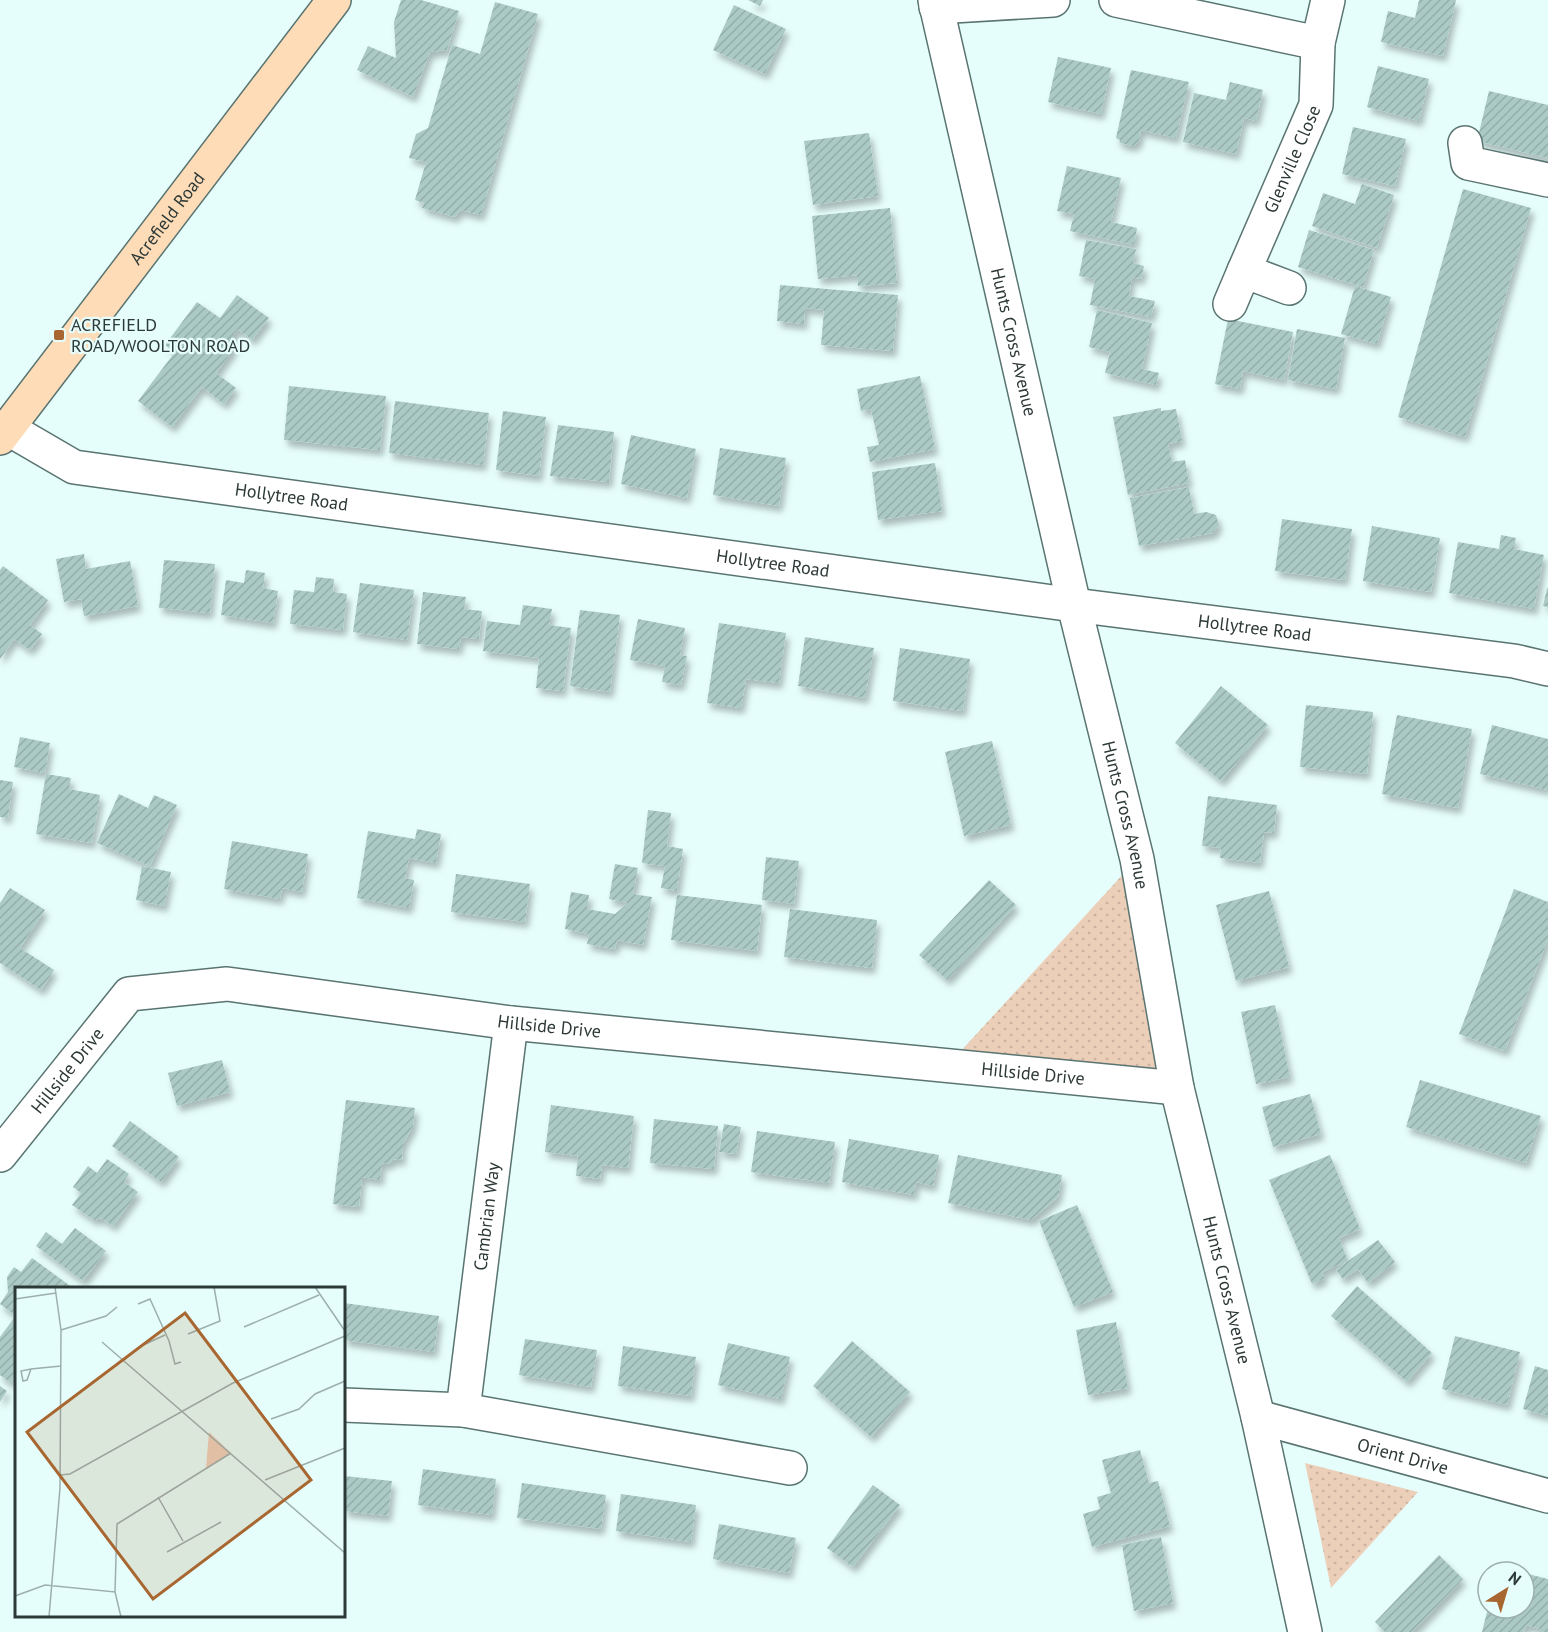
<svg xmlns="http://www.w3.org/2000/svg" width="1548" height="1632" font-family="'PT Sans',sans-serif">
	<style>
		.grass { fill: url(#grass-dots) }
		.building { fill: url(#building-hatch); filter: url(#shadow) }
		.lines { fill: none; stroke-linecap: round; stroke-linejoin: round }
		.minor-casing { stroke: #597471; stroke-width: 36 }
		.secondary-casing { stroke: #597471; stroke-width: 36 }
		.minor { stroke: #fff; stroke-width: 33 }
		.secondary { stroke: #fddcb7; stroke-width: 33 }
		.poi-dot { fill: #a86731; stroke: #e6fefb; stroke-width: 2 }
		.labels { text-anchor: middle; stroke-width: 4.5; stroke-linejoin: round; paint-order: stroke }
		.street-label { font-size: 18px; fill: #2d3937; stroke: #e6fefb }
		.poi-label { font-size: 18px; fill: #2d3937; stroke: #e6fefb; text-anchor: start }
		.inset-road { fill: none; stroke: #9cafad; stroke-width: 1.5 }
		.view { fill: #a86731; fill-opacity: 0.15; stroke: #a86731; stroke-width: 3 }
		.inset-edge { fill: none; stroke: #2d3937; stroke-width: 3 }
	</style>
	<defs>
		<pattern id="grass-dots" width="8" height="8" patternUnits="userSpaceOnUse" patternTransform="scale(1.5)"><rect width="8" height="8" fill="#eccfb9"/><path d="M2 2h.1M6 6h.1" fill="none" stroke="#cbb2a0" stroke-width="1.8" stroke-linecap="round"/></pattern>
		<pattern id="building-hatch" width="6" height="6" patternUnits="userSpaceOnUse" patternTransform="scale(1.5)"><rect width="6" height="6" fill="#accac5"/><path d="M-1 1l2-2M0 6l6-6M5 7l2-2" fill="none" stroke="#94aeaa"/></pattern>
		<filter id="shadow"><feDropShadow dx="3.5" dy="6" stdDeviation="3" flood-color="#0004"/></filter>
	</defs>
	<rect width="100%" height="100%" fill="#e6fefb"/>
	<!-- grass -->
	<path class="grass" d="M1137 859 1177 1088 948 1065Z
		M1305 1463 1418 1492 1331 1588Z"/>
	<!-- building -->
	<path class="building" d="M401 0H421L459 11 447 50 430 52 413 97 357 70 368 46 396 58 394 22Z
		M748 0H763L760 6Z
		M1419 0H1456L1443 56 1381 42 1388 11 1415 18Z
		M495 2 538 14 481 215 460 210 455 217 422 208 424 203 415 200 426 162 409 158 416 134 428 128 452 45 480 54Z
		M734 5 786 29 765 74 713 50Z
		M1058 57 1111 68 1101 114 1048 102Z
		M1378 66 1429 79 1419 121 1367 107Z
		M1131 70 1189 82 1176 138 1141 130 1139 141 1133 146 1120 143V140L1116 138Z
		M1230 82 1263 90 1256 121 1244 118 1236 154 1183 142 1194 93 1226 100Z
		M1489 91 1548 105V158L1477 141Z
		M1353 127 1406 139 1395 186 1342 174Z
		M869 133 878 196 813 205 804 141Z
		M1067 166 1121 178 1111 222 1137 228 1134 245 1070 231 1074 214 1057 211Z
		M1362 184 1394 195 1377 248 1312 226 1323 193 1355 204Z
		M1463 189 1531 208 1465 437 1398 417Z
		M890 208 897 283 858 286 857 275 818 279 812 216Z
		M1309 230 1374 250 1363 287 1298 267Z
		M1086 240 1136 249 1133 263 1144 266 1141 279 1132 277 1129 296 1155 301 1151 317 1090 305 1095 279 1079 276Z
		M780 285 898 295 893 351 821 345 824 310 805 308 804 324 777 321Z
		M1355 286 1391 297 1377 344 1341 334Z
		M237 295 269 318 252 340 238 329 233 335V350L216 373 236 388 224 404 202 387 172 427 138 401 175 352 165 345 197 302 220 318Z
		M1097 310 1152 323 1142 369 1159 373 1156 385 1105 373 1110 352 1089 347Z
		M1228 319 1293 332 1284 380 1243 371 1240 389 1215 384Z
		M1297 329 1345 338 1336 389 1288 380Z
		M920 376 935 449 870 462 867 447 879 445 871 409 861 411 857 389Z
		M289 386 386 396 380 450 284 440Z
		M395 401 489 413 483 465 389 453Z
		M1161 408V411L1176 409 1182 441 1168 444 1172 462 1185 460 1189 483 1128 495 1113 417Z
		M503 411 546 417 539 476 496 470Z
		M558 425 614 432 609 482 550 476Z
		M631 435 696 449 687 498 621 484Z
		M720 448 786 458 779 506 713 495Z
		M935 463 942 511 878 520 872 472Z
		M1189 487 1194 514 1206 512 1216 515 1219 525 1213 533 1139 546 1130 498Z
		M1282 519 1352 529 1345 580 1275 571Z
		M1372 526 1440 538 1431 592 1363 581Z
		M1501 535 1516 538 1514 549 1544 555 1534 609 1449 593 1458 542 1499 549Z
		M84 554 86 569 130 561 138 606 84 616 81 599 64 602 56 559Z
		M164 560 215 564 210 613 159 608Z
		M3 566 48 600 30 625 42 634 30 650 14 639 0 659V570Z
		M246 570 265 573 263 588 278 591 273 623 221 615 226 580 244 583Z
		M316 577 334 579 333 592 347 594 343 630 290 624 294 590 314 592Z
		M360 583 414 590 407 640 353 632Z
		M1547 588H1548V607L1543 606Z
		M423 592 466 597 464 609 482 611 479 639 461 637 459 649 417 644Z
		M523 605 552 609 549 625 571 628 563 691 536 688 539 658 483 651 487 621 520 625Z
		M580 610 620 615 610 692 570 686Z
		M638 619 685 628 680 655 687 656 681 685 662 682 665 666 630 660Z
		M719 623 786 633 779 683 746 679 741 708 707 703Z
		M805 637 874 648 865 698 798 686Z
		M900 648 970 659 963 711 893 701Z
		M1221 686 1268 725 1221 781 1175 743Z
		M1306 705 1373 712 1367 774 1300 767Z
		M1397 715 1472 729 1458 808 1382 794Z
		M1492 725 1548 739V790L1480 774Z
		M20 737 50 743 45 773 14 767Z
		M992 741 1011 825 964 836 945 752Z
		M46 774 71 778 69 789 100 795 92 843 36 834Z
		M0 780 13 782 8 818 0 817Z
		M119 794 148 808 154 795 177 805 150 866 97 843Z
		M1208 796 1277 805 1274 833 1264 832 1260 863 1220 858 1221 848 1202 846Z
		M648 810 671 813 667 846 683 849 677 891 661 888 665 866 642 863Z
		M417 829 441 834 436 863 409 858 405 878 414 880 409 908 357 898 368 831 415 839Z
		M232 841 308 854 302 892 282 888 280 899 224 889Z
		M766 857 799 861 794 904 762 900Z
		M615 864 638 868 633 894 652 897 643 945 617 940 615 949 587 944 589 934 565 929 571 892 589 895 587 909 615 914 628 903 609 899Z
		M142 866 171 872 164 906 136 900Z
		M456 874 530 884 525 922 451 912Z
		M989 880 1016 905 947 980 919 955Z
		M10 888 45 910 20 948 54 970 41 990 0 963V903Z
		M1514 889 1548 902V939L1505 1051 1459 1034Z
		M1269 891 1289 967 1236 981 1216 905Z
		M677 895 762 905 757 951 671 940Z
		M790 909 877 920 872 968 784 957Z
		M1275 1005 1290 1077 1256 1084 1241 1012Z
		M222 1060 230 1092 177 1106 168 1073Z
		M1420 1080 1541 1116 1526 1163 1406 1127Z
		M1310 1094 1321 1134 1273 1147 1262 1107Z
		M346 1100 415 1108 413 1126 403 1144 402 1160 393 1159 389 1164 382 1163 380 1180 362 1177 359 1207 333 1204Z
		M551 1105 634 1116 628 1168 602 1165 600 1179 576 1176 578 1156 545 1152Z
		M654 1119 718 1126 714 1169 650 1163Z
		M130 1121 179 1157 161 1182 112 1146Z
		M724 1124 741 1127 736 1154 719 1152Z
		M757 1131 835 1142 829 1183 751 1172Z
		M849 1139 939 1155 933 1186 916 1182 914 1195 842 1182Z
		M958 1155 1062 1175 1058 1197 1031 1220 948 1203Z
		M1330 1155 1360 1229 1339 1238 1348 1261 1378 1240 1395 1262 1368 1283 1358 1269 1343 1279 1336 1270 1348 1261 1322 1272 1325 1278 1312 1284 1269 1180Z
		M107 1159 129 1174 124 1182 138 1192 113 1226 101 1218 94 1220 72 1205 81 1193 73 1187 88 1166 97 1173Z
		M1077 1205 1113 1292 1074 1307 1039 1221Z
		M75 1228 106 1251 83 1281 36 1246 46 1232 62 1244Z
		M32 1258 73 1288H16V1316L0 1304 8 1292 7 1277 14 1267 21 1272Z
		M1357 1286 1432 1353 1407 1382 1331 1316Z
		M344 1303 439 1316 434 1352 344 1340Z
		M14 1318 16 1320V1375L11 1383 0 1375V1337Z
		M1116 1322 1128 1388 1088 1395 1076 1330Z
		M1455 1336 1520 1352 1507 1405 1442 1389Z
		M525 1339 597 1350 591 1387 519 1375Z
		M852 1341 910 1392 871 1437 813 1386Z
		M728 1343 790 1357 781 1399 718 1385Z
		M623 1346 696 1357 691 1396 618 1386Z
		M1535 1366 1548 1370V1416L1523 1409Z
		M0 1386 7 1391 0 1402Z
		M1140 1450 1149 1483 1158 1481 1170 1526 1092 1547 1083 1514 1100 1509 1097 1497 1111 1493 1102 1460Z
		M423 1469 496 1479 492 1515 418 1505Z
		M344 1476 392 1481 388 1516 344 1511Z
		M522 1483 606 1495 601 1529 517 1518Z
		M873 1485 900 1505 853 1567 827 1548Z
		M621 1494 696 1505 691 1542 616 1531Z
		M719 1524 796 1538 789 1573 713 1559Z
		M1161 1537 1173 1603 1134 1611 1122 1545Z
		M1439 1555 1463 1579 1412 1632H1385L1375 1622Z
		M1499 1566 1517 1571V1572H1497Z
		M1524 1573 1548 1579V1632H1540V1629L1526 1625 1524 1632H1482L1488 1608H1524Z"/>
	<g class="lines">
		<!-- minor casing -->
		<g class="minor-casing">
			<g id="minor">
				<path id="s1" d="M935 0 1074 605 1137 859 1177 1088 1258 1417 1305 1632"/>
				<path d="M1116 0 1318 43"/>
				<path d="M936 7 1053 0"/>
				<path d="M1465 143 1468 163 1548 180"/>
				<path id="s2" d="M1289 288 1244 271 1316 105 1318 43 1328 0"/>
				<path d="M1230 304 1244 271"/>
				<path id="s3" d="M7 428 74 467 1074 605 1514 661 1548 669"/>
				<path id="s4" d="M0 1155 129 994 227 984 511 1023 1177 1088"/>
				<path d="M344 1405 463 1410 790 1468"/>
				<path id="s5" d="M463 1410 511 1023"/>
				<path id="s6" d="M1258 1417 1548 1496"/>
			</g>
		</g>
		<!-- secondary casing -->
		<g class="secondary-casing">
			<g id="secondary">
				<path id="s7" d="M0 438 334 0"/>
			</g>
		</g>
		<!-- minor -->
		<use href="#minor" class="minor"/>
		<!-- secondary -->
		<use href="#secondary" class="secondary"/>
	</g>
	<!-- markers -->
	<rect class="poi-dot" x="53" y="329" width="12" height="12" rx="3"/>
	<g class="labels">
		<!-- street labels -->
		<g class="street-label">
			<text dy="6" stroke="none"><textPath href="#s2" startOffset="170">Glenville Close</textPath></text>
			<text dy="6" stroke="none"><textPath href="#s7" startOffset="276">Acrefield Road</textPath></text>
			<text dy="6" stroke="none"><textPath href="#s1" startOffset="351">Hunts Cross Avenue</textPath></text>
			<text dy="6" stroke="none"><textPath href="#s3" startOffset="297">Hollytree Road</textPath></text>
			<text dy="6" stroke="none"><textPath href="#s3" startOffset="783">Hollytree Road</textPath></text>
			<text dy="6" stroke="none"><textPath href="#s3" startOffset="1269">Hollytree Road</textPath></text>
			<text dy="6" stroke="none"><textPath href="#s1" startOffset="837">Hunts Cross Avenue</textPath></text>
			<text dy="6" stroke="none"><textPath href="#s4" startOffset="630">Hillside Drive</textPath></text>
			<text dy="6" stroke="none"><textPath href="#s4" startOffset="108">Hillside Drive</textPath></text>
			<text dy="6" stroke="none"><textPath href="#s4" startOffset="1116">Hillside Drive</textPath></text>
			<text dy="6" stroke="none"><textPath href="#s5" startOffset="195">Cambrian Way</textPath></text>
			<text dy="6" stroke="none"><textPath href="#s1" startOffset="1323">Hunts Cross Avenue</textPath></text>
			<text dy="6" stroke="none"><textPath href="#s6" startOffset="150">Orient Drive</textPath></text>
		</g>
		<!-- poi labels -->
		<g class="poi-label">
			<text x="71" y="331">ACREFIELD<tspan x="71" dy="21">ROAD/WOOLTON ROAD</tspan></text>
		</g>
	</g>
	<!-- overview -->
	<g transform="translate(15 1287)">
		<rect width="330" height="330" fill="#e6fefb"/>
		<path d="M194 145 216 166 191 181Z" fill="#eccfb9"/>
		<path class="inset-road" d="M300 0 330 44M0 12 41 6M123 17 135 12 154 54 160 77 166 75M229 40 304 8M46 43 91 29 102 20M173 47 205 34 199 0M87 55 330 266M108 74 124 60 150 48M16 82 6 84 8 94 12 93 16 82 46 79M256 132 284 122 300 107 330 94M45 188 55 187 218 96 330 49M250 193 330 161M143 210 168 254M152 265 206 235M100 305 106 330M0 309 30 298 100 305 102 237 216 166M34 330 45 201 46 43 40 0"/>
		<path class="view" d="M170 26 296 193 138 312 12 145Z"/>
		<rect width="330" height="330" class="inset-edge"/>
	</g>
	<!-- north arrow -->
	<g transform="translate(1506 1590) rotate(37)"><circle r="28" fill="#e6fefb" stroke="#9cafad" stroke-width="1.5"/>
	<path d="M0-4.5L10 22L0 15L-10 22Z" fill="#a86731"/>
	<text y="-9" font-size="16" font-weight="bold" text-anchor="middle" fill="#2d3937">N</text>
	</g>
</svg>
